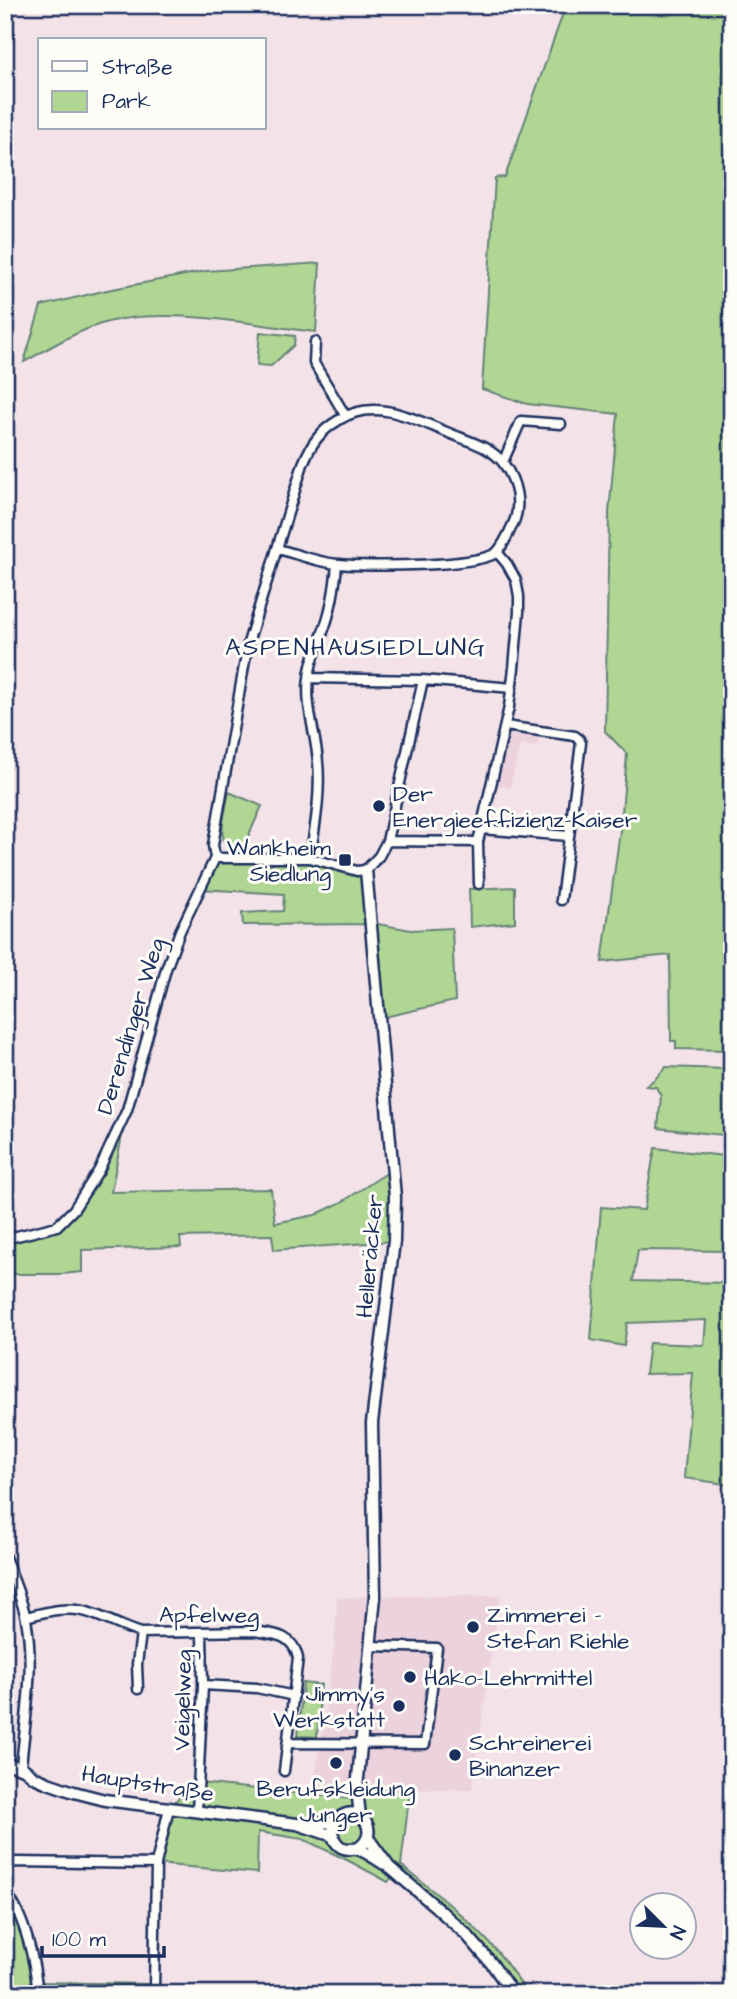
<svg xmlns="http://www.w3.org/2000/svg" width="737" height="1999" font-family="'Architects Daughter',sans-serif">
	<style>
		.built { fill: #ecd2dd }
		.green { fill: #afd692; stroke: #658278; stroke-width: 2 }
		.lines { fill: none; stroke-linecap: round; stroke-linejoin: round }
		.minor-casing { stroke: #1b2f5e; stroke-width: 13 }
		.tertiary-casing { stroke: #1b2f5e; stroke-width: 15 }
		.minor { stroke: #fdfcf7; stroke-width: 8 }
		.tertiary { stroke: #fdfcf7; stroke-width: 10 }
		.poi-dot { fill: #1b2f5e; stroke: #fdfcf7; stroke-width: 2.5 }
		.labels { text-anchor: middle; stroke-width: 6; stroke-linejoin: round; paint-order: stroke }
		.poi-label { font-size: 23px; fill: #1b2f5e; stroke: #fdfcf7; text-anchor: start }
		.street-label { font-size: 23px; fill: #1b2f5e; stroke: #fdfcf7 }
		.neighbourhood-label { font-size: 24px; letter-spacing: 2px; fill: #1b2f5e; stroke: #fdfcf7 }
	</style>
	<rect width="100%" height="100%" fill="#f3e3e8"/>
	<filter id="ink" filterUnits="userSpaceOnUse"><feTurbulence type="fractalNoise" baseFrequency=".0143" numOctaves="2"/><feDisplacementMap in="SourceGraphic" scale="14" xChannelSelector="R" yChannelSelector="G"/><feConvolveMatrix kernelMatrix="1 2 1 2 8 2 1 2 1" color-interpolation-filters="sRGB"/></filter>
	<g filter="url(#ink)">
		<!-- built -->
		<path class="built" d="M505 726 539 731 537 747 520 745 510 788 492 784Z
			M375 1596H500L472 1789H357L352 1799 313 1794 334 1649 337 1598Z"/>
		<!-- green -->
		<path class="green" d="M566 5H732V1136L658 1128 661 1096 656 1087 646 1086 656 1078 666 1067 726 1069 727 1050 676 1049V1041H671L670 955 602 962 621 824 627 754 605 731 609 513 618 414 527 404 482 389 495 178 505 177Z
			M320 263 316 332C253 325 161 305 101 324 73 333 49 348 24 362L41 306 107 290 206 271Z
			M260 332 295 336 294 345 271 366 257 365Z
			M229 792 262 806 242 850C210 850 226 812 229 792Z
			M215 858H310L366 870 372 923 411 930 452 928 455 1001 380 1018 371 924 243 925 242 913 283 911 284 894 200 889Z
			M515 887V922L470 927 469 889Z
			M127 1110 111 1192 271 1189 275 1223 315 1215 342 1202 393 1169 394 1241 274 1250 272 1235 180 1237 181 1247 82 1250V1272L61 1274H5V1239L57 1226 74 1209Z
			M655 1148 732 1157V1251L638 1250 633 1281 732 1283V1485L684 1478 693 1373 645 1374 649 1343 704 1345 706 1320 627 1323 624 1346 591 1340 601 1207 644 1210Z
			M303 1683 321 1685V1683L317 1737 298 1736Z
			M199 1783 352 1799 357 1789 410 1790 401 1865C434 1892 467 1917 495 1949 507 1963 517 1979 528 1994H513L492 1964 395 1873 388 1882 351 1862 303 1839 258 1832 257 1873 156 1864 169 1808 183 1793 196 1787Z
			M5 1895 23 1925 38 1994H5Z
			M41 1982 150 1984V1994H43Z"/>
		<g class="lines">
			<!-- minor casing -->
			<g class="minor-casing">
				<path id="minor" d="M315 342 314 363 345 415
					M503 462 521 421 561 424
					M309 678 423 680 512 688
					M505 726 575 736 579 739 581 743 561 900
					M481 829 569 836
					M387 841 478 842
					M215 858 213 845 248 643 303 464C311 444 320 431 339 420 375 397 414 419 449 433 468 441 492 447 504 464 516 481 522 505 513 524 509 533 504 545 497 552 481 567 365 567 339 564 319 563 297 554 278 549
					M215 858H310L357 871 366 870 379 856 387 841 423 680
					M310 858C315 827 321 794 318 762 316 734 305 706 309 678 310 661 318 648 323 632 332 609 335 588 337 564
					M479 884 478 842 509 707 514 668 519 612V596L516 580 507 564 497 552
					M5 1239 57 1226 74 1209 99 1170 127 1110 166 969 180 931 215 858
					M5 1557C12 1577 22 1598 26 1619 35 1668 25 1719 21 1767
					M26 1617C48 1611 71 1605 93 1614 110 1620 124 1628 141 1633L253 1631C274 1634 293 1634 298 1658L284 1771
					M203 1685 257 1688 294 1696
					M138 1689 137 1664 141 1633
					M288 1743 425 1744 437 1648 371 1646
					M197 1811 203 1685 202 1633
					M5 1864 17 1862 156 1864
					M5 1891C25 1916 35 1962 38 1994
					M154 1994 156 1864 169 1808"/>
			</g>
			<!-- tertiary casing -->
			<g class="tertiary-casing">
				<path id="tertiary" d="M5 1763 24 1769 34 1777 48 1783 74 1792 105 1800 297 1824 333 1836
					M360 1816 357 1789 375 1596 372 1423 394 1241 395 1197 366 870
					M301 1824 335 1822
					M368 1838 389 1867 435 1906 467 1935 492 1964 513 1994
					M357 1849C381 1835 363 1804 342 1816 330 1823 330 1840 341 1847 348 1851 351 1848 357 1849 364 1850 379 1861 386 1865"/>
			</g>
			<!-- minor -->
			<use href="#minor" class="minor"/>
			<!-- tertiary -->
			<use href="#tertiary" class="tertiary"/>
		</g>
	</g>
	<!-- markers -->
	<g class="poi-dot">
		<circle cx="379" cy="806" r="7"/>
		<rect x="338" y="853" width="14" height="14" rx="3.5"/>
		<circle cx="473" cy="1627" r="7"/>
		<circle cx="410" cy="1677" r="7"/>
		<circle cx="399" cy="1706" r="7"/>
		<circle cx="455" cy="1755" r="7"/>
		<circle cx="336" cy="1763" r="7"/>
	</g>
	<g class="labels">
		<!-- poi labels -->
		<g class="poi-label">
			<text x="393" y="801">Der<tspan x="393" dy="26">Energieeffizienz-Kaiser</tspan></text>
			<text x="331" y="855" text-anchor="end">Wankheim<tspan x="331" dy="26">Siedlung</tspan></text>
			<text x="487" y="1622">Zimmerei -<tspan x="487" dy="26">Stefan Riehle</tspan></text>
			<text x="424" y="1685">Hako-Lehrmittel</text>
			<text x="385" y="1701" text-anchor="end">Jimmy's<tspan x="385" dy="26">Werkstatt</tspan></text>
			<text x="469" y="1750">Schreinerei<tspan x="469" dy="26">Binanzer</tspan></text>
			<text x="336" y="1796" text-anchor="middle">Berufskleidung<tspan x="336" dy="26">Junger</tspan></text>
		</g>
		<!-- street labels -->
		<g class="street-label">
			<text transform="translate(130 1026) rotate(-73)" y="8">Derendinger Weg</text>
			<text transform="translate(369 1256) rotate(-85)" y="8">Helleräcker</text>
			<text x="209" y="1622">Apfelweg</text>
			<text transform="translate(182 1700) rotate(-89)" y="8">Veigelweg</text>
			<text transform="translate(148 1783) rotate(9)" y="8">Hauptstraße</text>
		</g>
		<!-- neighbourhood labels -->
		<g class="neighbourhood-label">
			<text x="356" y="655">ASPENHAUSIEDLUNG</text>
		</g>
	</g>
	<!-- margin -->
	<rect width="737" height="1999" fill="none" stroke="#fdfcf7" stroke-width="28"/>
	<rect x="14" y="14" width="709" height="1971" fill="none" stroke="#1b2f5e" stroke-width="2.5" filter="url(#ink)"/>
	<!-- legend -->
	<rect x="38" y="38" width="228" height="91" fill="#fdfcf7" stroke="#a3aaba" stroke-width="2"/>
	<rect x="52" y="61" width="35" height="10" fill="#fdfcf7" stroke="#a3aaba" stroke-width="2"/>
	<text x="102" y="74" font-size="21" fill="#1b2f5e">Straße</text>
	<rect x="52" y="91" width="35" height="21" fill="#afd692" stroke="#a3aaba" stroke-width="2"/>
	<text x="102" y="108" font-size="21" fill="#1b2f5e">Park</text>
	<!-- north arrow -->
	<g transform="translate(663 1926) rotate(114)"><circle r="33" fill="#fdfcf7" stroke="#a3aaba" stroke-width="2"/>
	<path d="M0-5L12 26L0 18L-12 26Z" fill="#1b2f5e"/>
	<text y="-10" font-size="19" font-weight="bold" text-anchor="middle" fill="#1b2f5e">N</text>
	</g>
	<!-- scale -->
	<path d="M42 1946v10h122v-10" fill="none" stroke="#1b2f5e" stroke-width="3.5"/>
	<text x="52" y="1946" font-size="21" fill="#1b2f5e" stroke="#fdfcf7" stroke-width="5" paint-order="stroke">100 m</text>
</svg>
